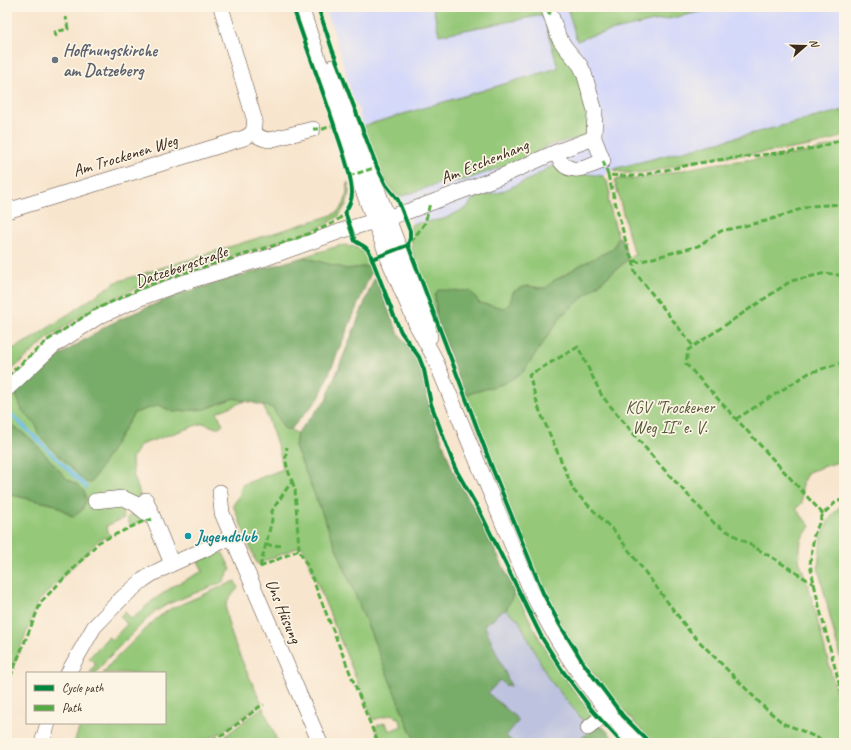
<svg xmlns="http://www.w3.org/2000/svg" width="851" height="750" font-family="Caveat,sans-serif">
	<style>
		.built { fill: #d4d8f9 }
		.industrial { fill: #bdc3de }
		.green { fill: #95c879; stroke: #68794c }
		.forest { fill: #78ac69; stroke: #5a6b44 }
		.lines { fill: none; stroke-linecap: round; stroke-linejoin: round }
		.stream { stroke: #6fbee9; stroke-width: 3.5 }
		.minor-casing { stroke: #574638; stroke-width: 16 }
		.minor { stroke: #fff; stroke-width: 15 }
		.quiet { stroke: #55ab43; stroke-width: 3; stroke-dasharray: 6 3; stroke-linecap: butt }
		.cycleway-casing { stroke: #fcf5e5; stroke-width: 6 }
		.cycleway { stroke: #00873e; stroke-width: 4 }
		.worship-dot { fill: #6b7280; stroke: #fcf5e5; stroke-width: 1.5 }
		.culture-dot { fill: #0f9aa8; stroke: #fcf5e5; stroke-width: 1.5 }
		.labels { text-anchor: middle; stroke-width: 3.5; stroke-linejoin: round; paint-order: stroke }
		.worship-label { font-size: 17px; font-weight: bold; fill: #5b616d; stroke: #fcf5e5; text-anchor: start }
		.street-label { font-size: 17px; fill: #3b2a1e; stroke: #fcf5e5 }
		.park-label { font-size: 17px; fill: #565939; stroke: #fcf5e5 }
		.culture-label { font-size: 17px; font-weight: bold; fill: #0d838f; stroke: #fcf5e5; text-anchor: start }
	</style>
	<rect width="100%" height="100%" fill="#fcf5e5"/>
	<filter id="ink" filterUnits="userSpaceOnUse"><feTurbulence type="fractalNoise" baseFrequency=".025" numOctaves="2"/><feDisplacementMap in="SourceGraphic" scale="8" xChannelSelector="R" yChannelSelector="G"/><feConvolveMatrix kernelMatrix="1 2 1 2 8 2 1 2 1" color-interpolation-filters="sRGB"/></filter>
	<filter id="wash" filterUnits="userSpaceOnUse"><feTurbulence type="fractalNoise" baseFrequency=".012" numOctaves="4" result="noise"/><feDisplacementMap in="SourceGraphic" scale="16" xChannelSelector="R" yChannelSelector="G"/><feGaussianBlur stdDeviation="0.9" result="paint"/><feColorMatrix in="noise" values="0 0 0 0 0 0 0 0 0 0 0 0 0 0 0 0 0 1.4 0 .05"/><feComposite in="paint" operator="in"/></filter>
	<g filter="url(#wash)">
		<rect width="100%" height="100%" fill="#f8e5ce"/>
		<!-- built -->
		<path class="built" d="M325 7H844V110L617 168 613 169 603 176 563 171 554 166 548 168 532 178 498 193 481 196 472 200 468 207 444 219 412 224 405 204H402L399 197 394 194 387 184 379 169 363 126 359 115 360 113 357 105 355 103 351 93 339 48Z"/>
		<!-- industrial -->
		<path class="industrial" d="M506 610 518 619 549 679 592 719V714L604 728 599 726 591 730 584 736 571 743H514L505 736 519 720 488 693 500 680 484 624 493 620 498 613Z"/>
		<!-- green -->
		<path class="green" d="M433 7H546L582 74 590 131 580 138 557 143 547 146 530 156 510 164 465 180 441 183 399 197C381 185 371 146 363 126L558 68 543 15 439 35Z
			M567 7H720L673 18 654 21 593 35 577 41Z
			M844 110V136C835 139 827 142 818 144 779 153 739 154 700 160 678 164 632 181 613 169Z
			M844 142V460L808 472 802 483V503L796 509 810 526 801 540 799 560 809 588 844 722V743H655L643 732 609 695 585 663 561 624 544 592 494 470 465 395 505 383 523 372 562 315 635 254 631 244 615 182 616 179H640L712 164 797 154 813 151Z
			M554 166 559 167 563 171 603 176 607 181 610 194 608 200 618 237 616 243 613 249 589 261 580 265 565 275 553 281 546 288H540L529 286 513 292 510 304 504 308 479 303 474 295 435 296 436 313 435 316 412 252V237L410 227 412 224 444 219 468 207 472 200 481 196 498 193 532 178 548 168Z
			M348 182 349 193 346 205 339 216 332 221 312 231 291 238 180 272 141 286 93 308 47 339 7 374V352L33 338 116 282 332 215C347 208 346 197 348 182Z
			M347 245 349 247 353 246 367 253 371 266 347 269 303 257 338 246Z
			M15 392 22 410 36 425 38 434 85 482 91 483 134 413 159 405 173 412 205 409 234 398 245 401 217 412 223 425 216 428 203 423 140 445 132 458 133 474 139 491 140 502 131 498 120 496 94 500V503L127 502C132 505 135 508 140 511L143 520 130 526 127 517 133 515 130 506 121 509 124 518 106 526 110 536 100 539 39 601 7 681V494L56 505 72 517 82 510 86 500 84 491 78 485 67 479 33 441 7 421V402Z
			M263 405 273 408 285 430H290L297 433 295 446 409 728 416 743H381L375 726 384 723H386L389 731 402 726 398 717 396 718 393 714 373 720 302 546 257 564 233 505 239 497 242 485 283 469 279 450Z
			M844 505V674L818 567 821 539 828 521 839 507Z
			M223 553 231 570 227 572 228 575 224 577 225 580 220 583 168 604 153 613 107 659 96 673H90L96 663 89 658 108 637 112 640 127 624 120 616 125 612 132 619 152 601 175 585 203 571 198 561 215 554Z
			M235 581 238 588C235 592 229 597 227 602 220 620 253 685 262 703L221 733 197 743H74L81 723H165V673H103L112 662 156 619 170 609Z
			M515 591 541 642 561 673 592 714V719L586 724 549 679 518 619 506 610Z
			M263 707 278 743H211L224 737 258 710Z"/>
		<!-- forest -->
		<path class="forest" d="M618 237 622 238 628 259 562 315 523 372 505 383 465 395 435 316C439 307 431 297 438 290L470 291 474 295 479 303 504 308 510 304 513 292 522 287 529 286 540 288H546L553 281 565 275 580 265 589 261 613 249 616 243Z
			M303 257 347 269 371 266 373 272 370 275 319 398 290 430H285L273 408 234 398 205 409 173 412 159 405 134 413 91 483 85 482 38 434 36 425 22 410 15 392 62 354 108 325 143 309 183 293Z
			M376 277 391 317 399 334 417 357 422 370 429 405 453 471 478 515 515 591 506 610 498 613 493 620 484 624 511 686 505 685 500 680 488 693 519 720 506 736 514 743H416L409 728 295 446 297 433 326 400 374 279Z
			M7 421 33 441 67 479 78 485 84 491 86 500 82 510 73 517 56 505 7 494Z
			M599 726 604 728 618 743H571L584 736 591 730Z"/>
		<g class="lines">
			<!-- stream -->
			<path class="stream" d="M7 410 86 487"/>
		</g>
	</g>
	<g filter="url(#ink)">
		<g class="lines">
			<!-- minor casing -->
			<g class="minor-casing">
				<path id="minor" d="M301 7 355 169 390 263 417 326 434 357 531 591C555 638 579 678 614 718 621 727 628 736 637 743
					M548 7 559 38 565 47 580 65 584 73 595 111 594 138 603 161C591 165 573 176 562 163 559 160 558 156 556 152
					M332 67 348 112 427 322 430 337
					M253 132C258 137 262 139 269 140L313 129
					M7 211 244 138C254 133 255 129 254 118L221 7
					M7 389 53 346 98 317 143 297 182 283 266 258 344 230 409 211 502 176 556 152 594 138
					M220 492 222 513 320 743
					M146 500 172 564
					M95 501 123 498 134 503 151 517
					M68 673 94 627 122 598 143 580 152 574 172 564 232 537
					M588 728 608 712
					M42 743 48 723"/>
			</g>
			<!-- minor -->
			<use href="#minor" class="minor"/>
			<!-- quiet -->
			<path class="quiet" d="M540 7 551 14
				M56 37 55 32 68 29 66 17
				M313 129H323L334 125
				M603 161 608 175 626 176H639L693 164 717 160 787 152 817 148 844 139
				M608 175 628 250 633 260 638 262 698 246 721 231 766 221 810 206 844 204
				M349 176 377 167
				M411 242 425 223 430 203
				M633 260 635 272 693 346
				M7 376 48 340 94 310 142 288 180 274 292 240 313 232 333 223 340 218 347 209
				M736 419 809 373 844 362
				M292 481 295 489 299 550
				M844 499 836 502 823 514 814 535 810 565 819 606 844 702
				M823 514 686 364 688 350 791 281 826 273 844 276
				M266 545 284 546
				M260 567 299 550 307 565 378 743
				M260 567 272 520V511L277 503 292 481C287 468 284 461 287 447
				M815 585 778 561 715 524 658 463 602 396 578 347 529 375 539 409 574 491 615 532 690 632 765 708 784 724 798 729 828 743
				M7 685 41 602 99 542 142 522 153 519
				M203 743 223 735 259 707 264 705"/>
			<!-- cycleway casing -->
			<g class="cycleway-casing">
				<path id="cycleway" d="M293 7C307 49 323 91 337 134 342 149 352 176 352 193 352 200 349 206 345 212L355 241 365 247 369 251 394 316 401 332 419 357 424 370 431 404 455 468 480 512 542 638 562 670 592 710 622 743
					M318 7 332 49 377 167 386 185 398 200 410 231V238L408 245 372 259
					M408 245 493 470 543 593 560 625 584 664 623 716 650 743"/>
			</g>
			<!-- cycleway -->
			<use href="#cycleway" class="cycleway"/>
		</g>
	</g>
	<!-- markers -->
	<circle class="worship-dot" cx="55" cy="60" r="4"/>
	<circle class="culture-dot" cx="188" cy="536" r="4"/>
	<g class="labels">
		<!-- worship labels -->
		<g class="worship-label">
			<text x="63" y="56">Hoffnungskirche<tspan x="63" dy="20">am Datzeberg</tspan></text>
		</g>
		<!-- street labels -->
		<g class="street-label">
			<text transform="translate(125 155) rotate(-17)" y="6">Am Trockenen Weg</text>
			<text transform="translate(484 161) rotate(-22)" y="6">Am Eschenhang</text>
			<text transform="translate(181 266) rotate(-19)" y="6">Datzebergstraße</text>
			<text transform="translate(284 611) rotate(67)" y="6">Uns Hüsung</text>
		</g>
		<!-- park labels -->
		<g class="park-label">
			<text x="670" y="413">KGV "Trockener<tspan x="670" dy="20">Weg II" e. V.</tspan></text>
		</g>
		<!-- culture labels -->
		<g class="culture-label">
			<text x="196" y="542">Jugendclub</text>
		</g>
	</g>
	<!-- margin -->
	<rect width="851" height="750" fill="none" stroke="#fcf5e5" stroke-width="24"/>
	<!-- legend -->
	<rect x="26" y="672" width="140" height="52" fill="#fcf5e5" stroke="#afa495"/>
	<rect x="34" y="685" width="20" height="6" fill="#00873e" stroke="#afa495"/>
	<text x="62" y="692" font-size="12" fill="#3b2a1e">Cycle path</text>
	<rect x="34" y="705" width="20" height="6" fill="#55ab43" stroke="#afa495"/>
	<text x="62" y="712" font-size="12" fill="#3b2a1e">Path</text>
	<!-- north arrow -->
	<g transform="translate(805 46) rotate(70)" stroke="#fcf5e5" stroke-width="3" paint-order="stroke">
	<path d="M0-3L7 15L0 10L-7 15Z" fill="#3b2a1e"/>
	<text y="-6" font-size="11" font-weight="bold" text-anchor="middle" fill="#3b2a1e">N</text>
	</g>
</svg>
